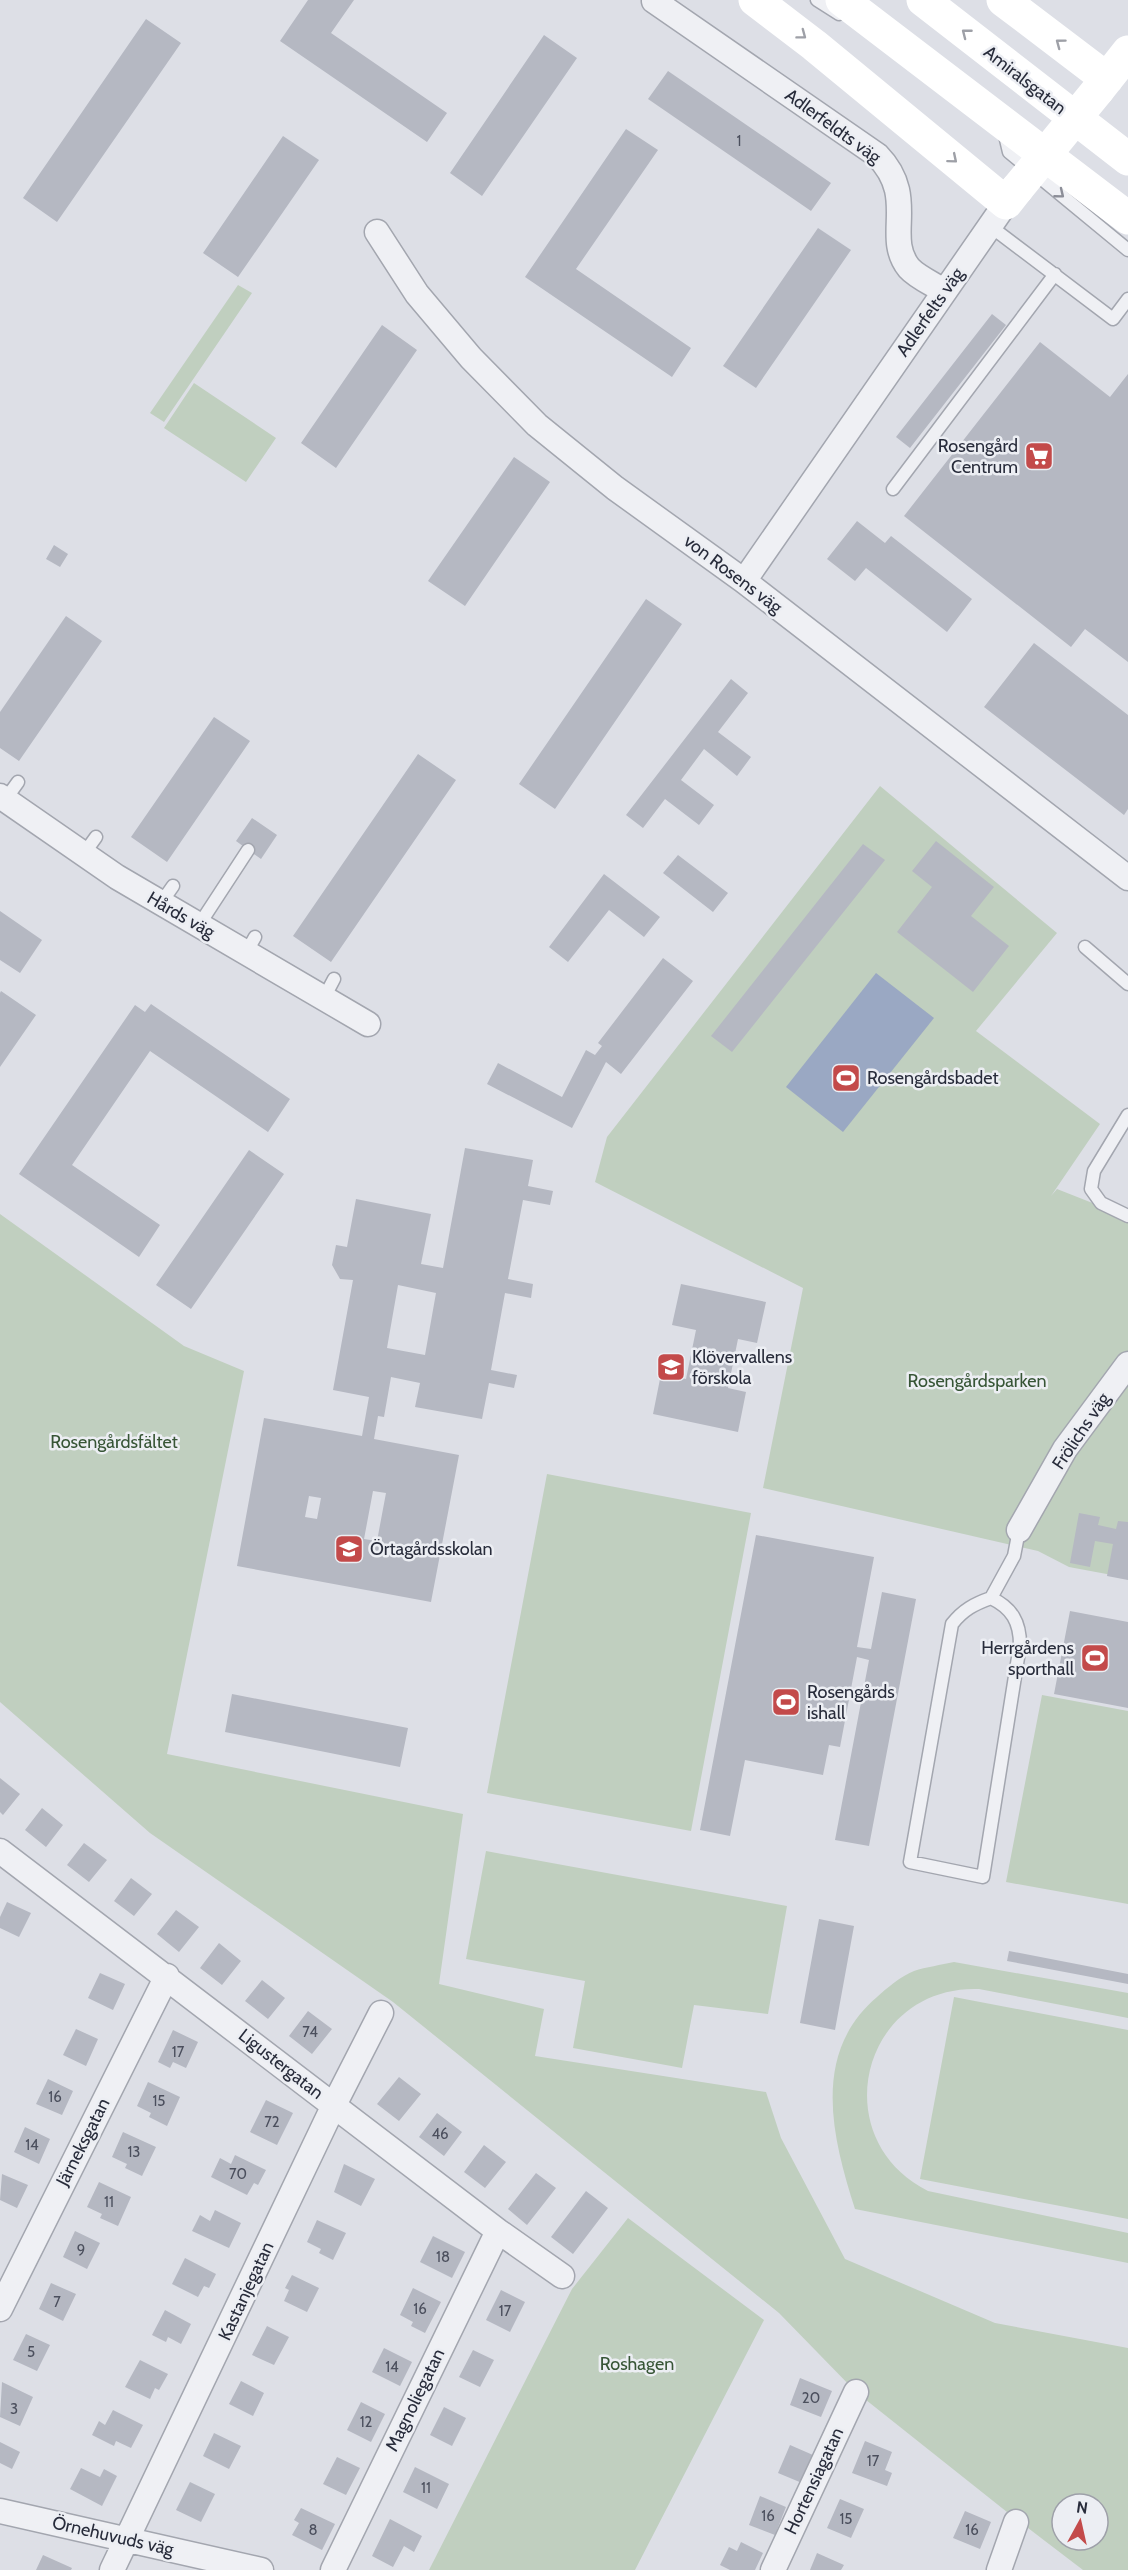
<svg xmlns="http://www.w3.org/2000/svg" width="1128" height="2570" font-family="Cabin,sans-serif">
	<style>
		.green { fill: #c0cfbf; fill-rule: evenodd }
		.water { fill: #9aa8c3 }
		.building { fill: #b5b8c2; fill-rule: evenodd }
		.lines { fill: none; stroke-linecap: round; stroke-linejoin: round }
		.lane-casing { stroke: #a3a6af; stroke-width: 15 }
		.street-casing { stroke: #a3a6af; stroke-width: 27 }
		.lane { stroke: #eff0f4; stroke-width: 12 }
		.street { stroke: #eff0f4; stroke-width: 24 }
		.secondary { stroke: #fff; stroke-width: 33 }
		.secondary-bridge { stroke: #fff; stroke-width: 33 }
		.oneway { stroke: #9ea0a7 }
		.oneway2 { stroke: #8c8e98 }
		.labels { text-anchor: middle; stroke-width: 5; stroke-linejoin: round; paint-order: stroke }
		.number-label { font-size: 15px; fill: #4b4f5d }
		.street-label { font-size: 18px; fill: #282c3b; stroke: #eceef3 }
		.poi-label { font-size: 18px; fill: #282c3b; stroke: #eceef3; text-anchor: start }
		.park-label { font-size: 18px; fill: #375536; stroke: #eceef3 }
	</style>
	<rect width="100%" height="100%" fill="#dddfe6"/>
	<!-- green -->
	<path class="green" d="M238 285 252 293 164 422 150 413Z
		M194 383 276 438 246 482 164 428Z
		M880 786 1057 933 976 1031 1100 1124 1051 1196 1057 1189 1128 1217V1578L1069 1567 1038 1551 763 1488 803 1288 595 1182 607 1137Z
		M0 1214 184 1346 244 1371 167 1754 463 1814 439 1984 544 2009 535 2056 766 2092 781 2138 845 2259 995 2323 1128 2348V2570H1083L1007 2512 856 2392 779 2313 393 2002 150 1833 0 1702ZM1062 2504H1098V2540H1062Z
		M547 1474 751 1513 691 1831 487 1793Z
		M1042 1695 1128 1711V1904L1006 1882Z
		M486 1851 787 1906 768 2014 694 2005 682 2068 573 2048 585 1981 466 1959Z
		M954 1962 1128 1993V2018L979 1989C861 1985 824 2139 928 2191L1128 2233V2263L855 2209C832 2137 811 2053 877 1997 887 1988 901 1976 914 1971 926 1967 941 1965 954 1962Z
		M954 1997 1128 2030V2219L920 2179Z
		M628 2218 764 2320 635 2570H429L572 2289Z"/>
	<!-- water -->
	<path class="water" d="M876 973 934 1018 843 1132 786 1087Z"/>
	<!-- building -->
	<path class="building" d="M308 0H354L331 33 447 113 427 142 280 41Z
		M146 19 181 43 57 222 23 198Z
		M544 35 577 58 482 196 450 173Z
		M668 71 831 183 811 211 648 99Z
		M626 129 658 150 576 269 691 348 672 377 525 277Z
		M283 136 319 160 238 277 203 253Z
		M818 228 851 250 756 388 723 366Z
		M992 314 1006 325 910 448 896 437Z
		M382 325 417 350 336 468 301 443Z
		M1040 342 1110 397 1128 374V662L1085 629 1071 647 904 516Z
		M514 457 550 482 465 606 428 581Z
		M857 521 885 543 891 536 972 599 947 632 866 568 855 581 827 559Z
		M54 545 68 554 60 567 46 559Z
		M646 599 682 624 555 809 519 784Z
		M66 616 102 641 19 761 0 748V712Z
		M1034 643 1128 715V809L1124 815 984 707Z
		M731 679 748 693 718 732 751 757 737 776 704 749 681 780 714 805 699 825 665 799 643 828 626 815Z
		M214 717 250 741 167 862 131 837Z
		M418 754 456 780 331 962 293 936Z
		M252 818 277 835 261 859 236 841Z
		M936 841 994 887 971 916 1009 946 973 992 897 932 932 887 912 871Z
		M863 844 885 860 732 1052 711 1036Z
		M678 855 728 893 713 912 663 873Z
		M604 874 660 917 644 937 609 910 568 962 549 947Z
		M0 911 42 940 20 973 0 960Z
		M663 958 693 981 621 1074 606 1062 572 1128 487 1084 498 1063 562 1097 586 1050 595 1055 602 1046 598 1043Z
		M1 991 36 1015 0 1067V993Z
		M151 1004 290 1099 268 1132 150 1051 72 1165 160 1225 139 1257 19 1174 135 1005 145 1012Z
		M465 1148 533 1160 528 1186 553 1191 550 1205 523 1200 508 1279 533 1284 531 1298 505 1293 491 1370 517 1375 514 1388 489 1383 482 1419 415 1407 420 1383 391 1377 384 1417 378 1416 374 1439 459 1455 431 1602 237 1566 264 1418 362 1436 369 1397 333 1390 353 1280 340 1279 332 1265 336 1245 347 1247 356 1199 431 1214 421 1264 443 1268ZM398 1285 436 1293 425 1355 387 1348ZM373 1491 386 1493 377 1541 364 1539ZM309 1496 321 1498 317 1519 305 1517Z
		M249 1150 284 1174 191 1309 156 1285Z
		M681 1284 766 1302 757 1343 738 1339 728 1388 746 1392 738 1432 653 1414 661 1374 686 1379 696 1330 672 1325Z
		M1079 1513 1100 1517 1098 1525 1116 1529 1118 1521 1128 1522V1580L1107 1576 1113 1544 1095 1541 1090 1567 1070 1563Z
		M756 1535 874 1557 857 1647 871 1649 882 1592 916 1599 869 1846 835 1840 869 1660 857 1657 840 1747 829 1745 823 1775 745 1760 730 1836 700 1830Z
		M1070 1611 1128 1622V1708L1054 1694Z
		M232 1694 408 1728 400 1767 225 1732Z
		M0 1778 20 1794 3 1815 0 1812Z
		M42 1808 63 1825 46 1847 25 1830Z
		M84 1843 107 1860 89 1882 67 1865Z
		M131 1878 152 1894 134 1916 114 1901Z
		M7 1902 31 1913 19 1937 0 1928V1917Z
		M176 1910 199 1927 179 1952 157 1934Z
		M819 1919 854 1926 835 2030 800 2023Z
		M219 1943 241 1961 222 1985 200 1968Z
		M1009 1951 1128 1974V1984L1007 1961Z
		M100 1973 125 1984 113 2010 88 1998Z
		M262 1980 285 1998 268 2019 245 2001Z
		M308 2011 332 2029 312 2054 289 2036Z
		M76 2029 98 2039 86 2066 63 2055Z
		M173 2030 198 2042 186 2068 173 2062 170 2068 158 2062Z
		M399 2077 421 2094 399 2121 377 2104Z
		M48 2079 73 2091 62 2115 36 2104Z
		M148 2082 180 2097 167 2126 149 2117 151 2113 137 2106Z
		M266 2100 293 2113 277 2145 250 2132Z
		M437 2113 462 2132 444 2156 419 2137Z
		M25 2127 50 2139 39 2164 14 2152Z
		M123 2132 156 2147 142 2176 125 2168 127 2164 112 2157Z
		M484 2145 506 2162 485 2188 464 2172Z
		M235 2155 266 2170 258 2185 254 2183 247 2195 211 2177 220 2158 231 2164Z
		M344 2164 375 2179 361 2206 334 2192Z
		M536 2173 556 2188 527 2225 508 2209Z
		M2 2174 28 2185 17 2208 0 2200Z
		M99 2182 131 2197 118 2226 100 2218 102 2214 87 2207Z
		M586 2191 608 2208 573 2254 551 2237Z
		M215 2210 241 2223 229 2248 192 2231 200 2215 210 2221Z
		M317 2220 346 2233 333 2260 319 2253 321 2249 307 2242Z
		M75 2231 100 2243 87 2269 63 2257Z
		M433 2236 465 2252 452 2278 420 2262Z
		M185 2258 216 2274 209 2288 204 2286 198 2297 172 2284Z
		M292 2275 319 2288 307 2312 284 2301 289 2290 285 2288Z
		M51 2283 76 2294 63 2321 39 2309Z
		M413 2288 441 2302 425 2333 411 2326 413 2322 400 2315Z
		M501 2290 525 2302 510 2332 486 2320Z
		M165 2310 191 2324 181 2344 168 2337 166 2342 152 2335Z
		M267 2326 289 2337 274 2365 252 2355Z
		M26 2334 50 2345 37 2371 13 2360Z
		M384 2348 412 2362 400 2386 372 2372Z
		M473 2350 494 2360 480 2387 459 2377Z
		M140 2360 168 2374 159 2390 155 2388 150 2399 125 2387Z
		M800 2378 832 2391 821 2417 790 2405Z
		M241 2381 264 2393 253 2416 229 2404Z
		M2 2382 33 2397 20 2426 0 2417Z
		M361 2402 385 2414 371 2442 347 2430Z
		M444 2407 466 2418 452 2446 430 2435Z
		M113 2410 143 2425 131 2448 116 2441 114 2446 92 2435 99 2421 105 2425Z
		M214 2433 241 2446 229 2469 203 2456Z
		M865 2441 892 2452 885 2470 892 2473 887 2486 852 2473Z
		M0 2442 20 2452 12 2469 0 2463Z
		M790 2445 813 2455 802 2483 778 2473Z
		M337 2457 360 2468 346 2495 323 2484Z
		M415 2467 449 2484 437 2509 403 2492Z
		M81 2468 100 2477 104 2469 117 2476 102 2506 70 2489Z
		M190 2482 215 2494 201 2522 176 2510Z
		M760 2496 786 2507 775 2535 749 2525Z
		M840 2499 864 2509 851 2538 827 2528Z
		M301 2508 335 2524 322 2550 292 2535 299 2523 294 2520Z
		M965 2511 991 2522 980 2549 953 2538Z
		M390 2519 422 2536 414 2552 404 2546 393 2567 372 2556Z
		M741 2542 763 2553 755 2570H730L720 2565 729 2547 737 2551Z
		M817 2553 844 2565 841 2570H810Z
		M43 2555 72 2568 71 2570H36Z"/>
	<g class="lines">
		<!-- lane casing -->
		<g class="lane-casing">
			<path id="lane" d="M817 0 839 14
				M1004 131 1009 152 1128 250
				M990 226 1113 319 1128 299
				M893 489 1055 274
				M5 800 18 782
				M83 855 96 837
				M161 903 173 886
				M199 925 248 850
				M1085 947 1128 984
				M246 953 255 937
				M324 998 334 979
				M1128 1115 1094 1171 1091 1189 1101 1203 1128 1216
				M991 1598C1012 1608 1020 1622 1020 1645L983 1877 910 1862 952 1624C963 1610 974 1604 991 1598L1014 1556 1019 1530"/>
		</g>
		<!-- street casing -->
		<g class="street-casing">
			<path id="street" d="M654 1 877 155C919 198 883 236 909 268 917 277 933 284 944 291
				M377 232 417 294 471 358 537 425 615 488 744 581 1128 878
				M744 581 1006 203
				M0 796 117 877 368 1024
				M1019 1530 1065 1449 1128 1364
				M0 1851 498 2231 562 2276
				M0 2309 167 1976
				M0 2511 261 2570
				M112 2570 334 2105 381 2013
				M333 2570 498 2231
				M773 2570 856 2392
				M999 2570 1016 2522"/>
		</g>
		<!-- lane -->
		<use href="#lane" class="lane"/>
		<!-- street -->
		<use href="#street" class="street"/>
		<!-- secondary -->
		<path class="secondary" d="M755 0 814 45 1006 203 1017 189
			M842 0 1128 218
			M923 0 1128 159
			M1003 0 1107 79
			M1098 90 1128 52"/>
		<!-- secondary-bridge -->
		<path class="secondary-bridge" d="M1017 189 1098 90"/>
	</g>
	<!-- one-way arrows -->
	<defs><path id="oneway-chevron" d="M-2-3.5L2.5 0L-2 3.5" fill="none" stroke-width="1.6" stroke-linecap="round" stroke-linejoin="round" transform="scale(1.5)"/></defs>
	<g class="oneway">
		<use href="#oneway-chevron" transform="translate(966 33) rotate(-142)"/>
		<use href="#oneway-chevron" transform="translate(802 35) rotate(37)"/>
		<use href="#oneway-chevron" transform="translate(1060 43) rotate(-143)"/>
		<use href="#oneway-chevron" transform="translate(953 159) rotate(40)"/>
	</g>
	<use class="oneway2" href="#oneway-chevron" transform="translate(1060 194) rotate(39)"/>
	<!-- icons -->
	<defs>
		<g id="supermarket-square" transform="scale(1.5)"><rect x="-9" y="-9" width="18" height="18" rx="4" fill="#c34a4a" stroke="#eceef3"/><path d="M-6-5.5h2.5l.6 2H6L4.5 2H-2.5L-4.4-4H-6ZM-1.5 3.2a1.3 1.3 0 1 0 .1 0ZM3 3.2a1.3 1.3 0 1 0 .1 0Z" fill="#fff"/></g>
		<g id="stadium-square" transform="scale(1.5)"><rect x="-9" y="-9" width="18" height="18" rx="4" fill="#c34a4a" stroke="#eceef3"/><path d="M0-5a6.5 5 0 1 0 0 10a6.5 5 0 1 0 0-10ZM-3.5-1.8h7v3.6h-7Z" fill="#fff"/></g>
		<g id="school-square" transform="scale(1.5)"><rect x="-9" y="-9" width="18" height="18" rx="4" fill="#c34a4a" stroke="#eceef3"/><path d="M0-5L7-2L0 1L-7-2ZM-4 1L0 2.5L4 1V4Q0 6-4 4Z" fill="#fff"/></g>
	</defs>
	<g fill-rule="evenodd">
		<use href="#supermarket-square" x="1039" y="456"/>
		<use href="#stadium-square" x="846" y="1078"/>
		<use href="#school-square" x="671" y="1367"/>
		<use href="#school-square" x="349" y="1549"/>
		<use href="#stadium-square" x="1095" y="1658"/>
		<use href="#stadium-square" x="786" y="1702"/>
	</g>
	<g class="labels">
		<!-- number labels -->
		<g class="number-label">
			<text x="739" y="146">1</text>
			<text x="310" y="2037">74</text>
			<text x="178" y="2057">17</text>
			<text x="55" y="2102">16</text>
			<text x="159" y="2106">15</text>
			<text x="272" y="2127">72</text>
			<text x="440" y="2139">46</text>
			<text x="32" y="2150">14</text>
			<text x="134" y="2157">13</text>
			<text x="238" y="2179">70</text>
			<text x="109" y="2207">11</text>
			<text x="81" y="2255">9</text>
			<text x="443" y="2262">18</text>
			<text x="57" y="2307">7</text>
			<text x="420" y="2314">16</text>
			<text x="505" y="2316">17</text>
			<text x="31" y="2357">5</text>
			<text x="392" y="2372">14</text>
			<text x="811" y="2403">20</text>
			<text x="14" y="2414">3</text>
			<text x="366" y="2427">12</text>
			<text x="873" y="2466">17</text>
			<text x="426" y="2493">11</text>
			<text x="768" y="2521">16</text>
			<text x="846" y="2524">15</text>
			<text x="313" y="2535">8</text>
			<text x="972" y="2535">16</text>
		</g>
		<!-- street labels -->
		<g class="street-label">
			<text transform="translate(1025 80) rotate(38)" y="6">Amiralsgatan</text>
			<text transform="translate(833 126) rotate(36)" y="6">Adlerfeldts väg</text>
			<text transform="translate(930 312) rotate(-55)" y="6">Adlerfelts väg</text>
			<text transform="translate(733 574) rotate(37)" y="6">von Rosens väg</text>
			<text transform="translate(181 915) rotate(30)" y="6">Hårds väg</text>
			<text transform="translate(1081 1431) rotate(-56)" y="6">Frölichs väg</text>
			<text transform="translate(281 2064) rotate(38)" y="6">Ligustergatan</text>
			<text transform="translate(83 2142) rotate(-63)" y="6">Järneksgatan</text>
			<text transform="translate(246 2291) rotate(-65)" y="6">Kastanjegatan</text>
			<text transform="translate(415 2400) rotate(-64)" y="6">Magnoliegatan</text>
			<text transform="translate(814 2481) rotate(-65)" y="6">Hortensiagatan</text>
			<text transform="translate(113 2536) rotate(13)" y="6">Örnehuvuds väg</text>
		</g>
		<!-- poi labels -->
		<g class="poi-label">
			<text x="1018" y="452" text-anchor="end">Rosengård<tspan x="1018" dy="21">Centrum</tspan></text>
			<text x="867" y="1084">Rosengårdsbadet</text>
			<text x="692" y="1363">Klövervallens<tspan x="692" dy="21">förskola</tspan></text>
			<text x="370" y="1555">Örtagårdsskolan</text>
			<text x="1074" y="1654" text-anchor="end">Herrgårdens<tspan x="1074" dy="21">sporthall</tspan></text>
			<text x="807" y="1698">Rosengårds<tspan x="807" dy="21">ishall</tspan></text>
		</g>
		<!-- park labels -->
		<g class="park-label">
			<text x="977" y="1387">Rosengårdsparken</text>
			<text x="114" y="1448">Rosengårdsfältet</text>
			<text x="637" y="2370">Roshagen</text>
		</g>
	</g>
	<!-- north arrow -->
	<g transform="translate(1080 2522) rotate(8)"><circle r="28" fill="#eceef3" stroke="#9ea0a9" stroke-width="1.5"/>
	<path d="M0-4.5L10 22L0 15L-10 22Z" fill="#c34a4a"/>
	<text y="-9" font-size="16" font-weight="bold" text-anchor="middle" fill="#282c3b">N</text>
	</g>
</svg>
